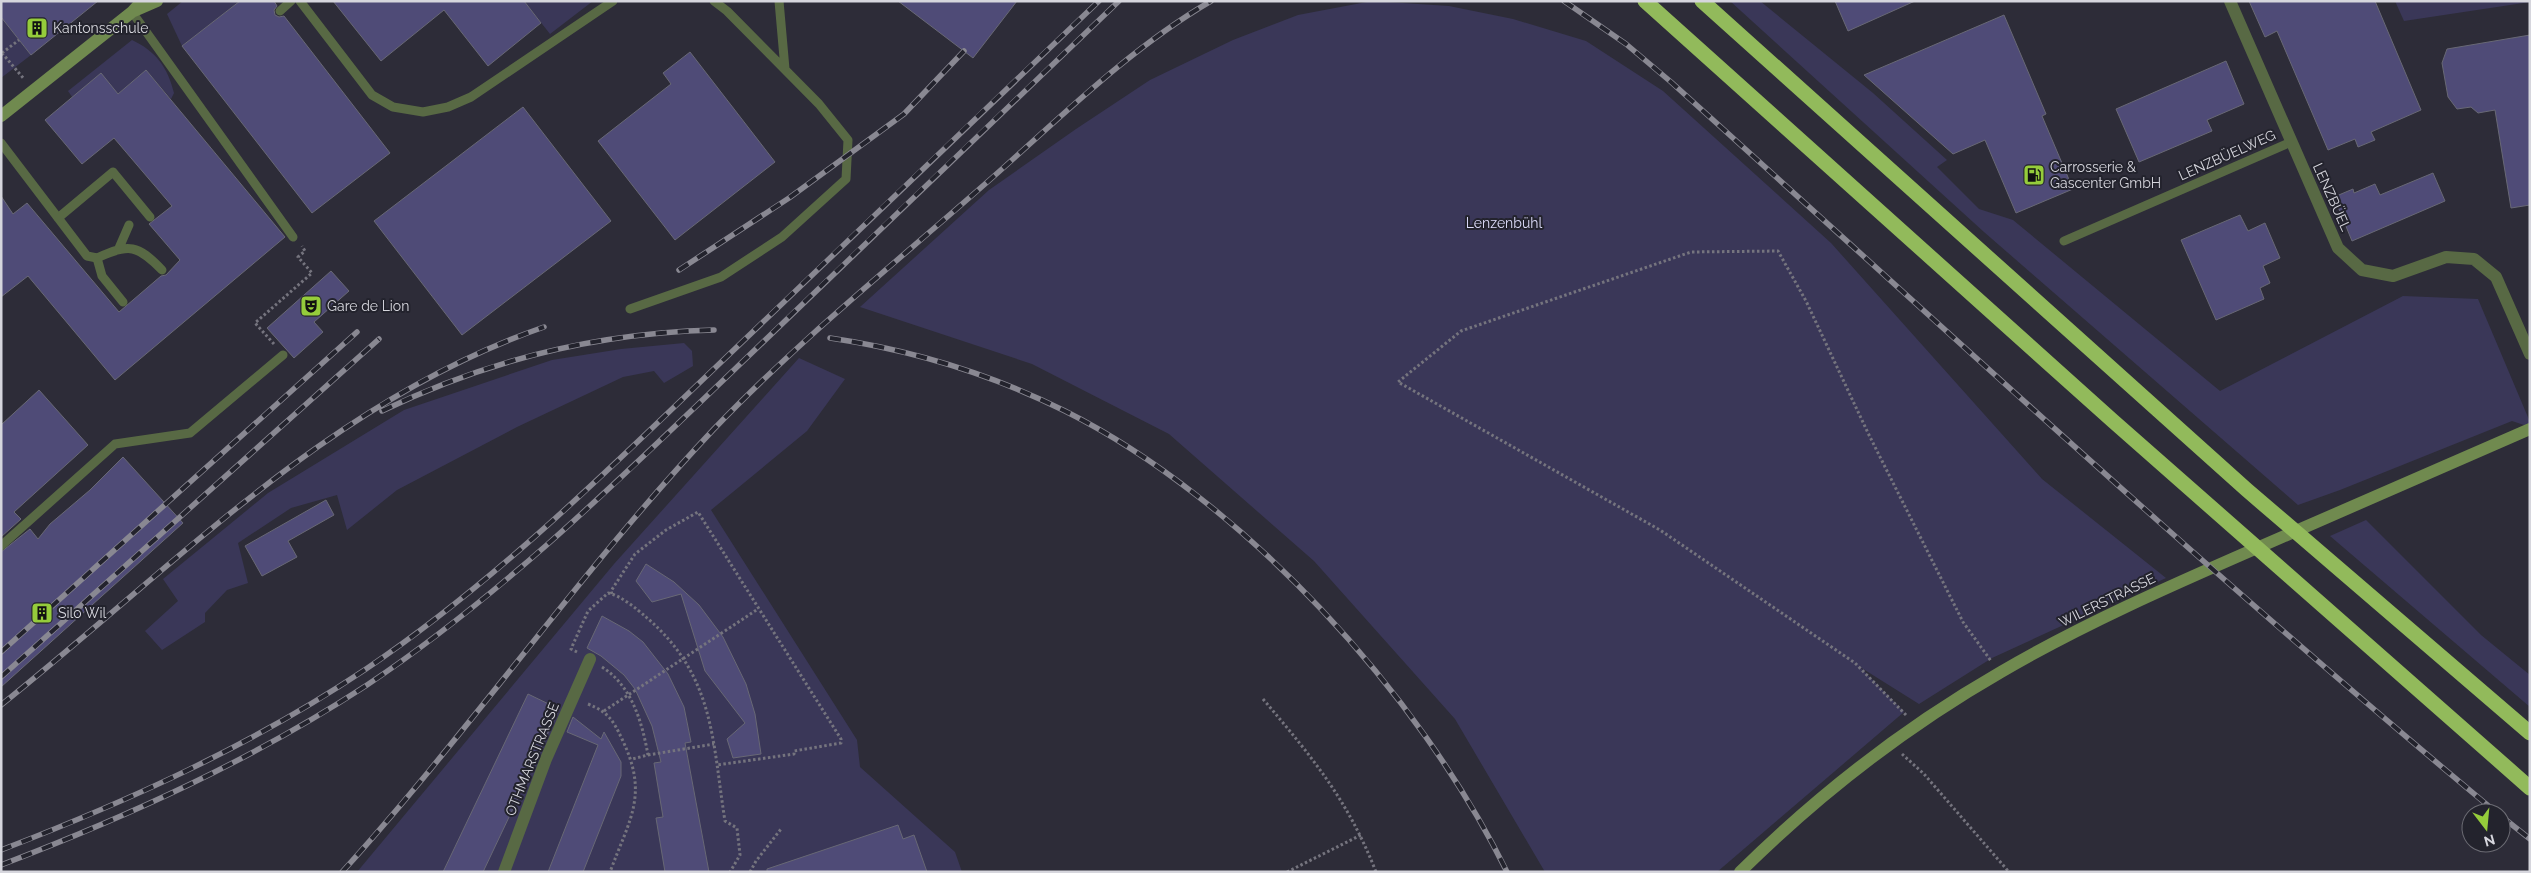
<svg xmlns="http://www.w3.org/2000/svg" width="2531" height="873" font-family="Raleway,sans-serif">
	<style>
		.green { fill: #3a3758 }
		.building { fill: #4f4b77; stroke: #686875 }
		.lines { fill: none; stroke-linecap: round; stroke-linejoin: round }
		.path { stroke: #75747e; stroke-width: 3; stroke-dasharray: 2.5 2.5; stroke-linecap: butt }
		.lane { stroke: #586944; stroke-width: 9 }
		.street { stroke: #586944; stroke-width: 12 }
		.secondary { stroke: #708a4f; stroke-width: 12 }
		.highway { stroke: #92ba5b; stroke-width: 15 }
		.rail-casing { stroke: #898892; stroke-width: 5.5 }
		.rail { stroke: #23232d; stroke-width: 4; stroke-dasharray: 11; stroke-linecap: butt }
		.labels { text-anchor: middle; stroke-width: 4; stroke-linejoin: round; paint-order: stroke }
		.poi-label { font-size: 14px; fill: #d6d6dd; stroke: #23232d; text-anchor: start }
		.street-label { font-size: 14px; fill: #d6d6dd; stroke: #23232d }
		.park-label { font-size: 14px; fill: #dddcfa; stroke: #23232d }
	</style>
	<rect width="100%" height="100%" fill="#2d2c38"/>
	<!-- green -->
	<path class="green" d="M183 1H240L182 46 167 14Z
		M524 1H593L550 34Z
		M1372 1 1449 6 1513 19 1586 41 1663 91 1831 243 2042 479 2166 578 1992 658 1919 704 1860 667 1904 712 1717 872H1545L1455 719 1314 561 1169 434 1032 364 860 307 989 190 1076 129 1150 80 1233 40 1298 15Z
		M1730 1H1760L1873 93 1947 160 1937 167 1979 209 2013 220 2220 391 2403 296 2478 299 2530 422V427L2512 421 2340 490 2298 505 1984 232Z
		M2395 1H2530V2L2404 21Z
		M1 17 31 55 1 78Z
		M132 40C156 51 168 68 174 93L171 99 146 70 118 94 98 76 79 107 68 91Z
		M684 343 692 351 693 366 664 383 654 371 623 377 517 427 397 490 347 530 337 495 291 508 238 543 248 583 227 590 205 613V622L162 650 145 631 178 601 163 579 268 493 404 410 552 360 621 349Z
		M799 358 845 379 807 431 711 510 857 740 860 767 955 852 962 872H357L614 564Z
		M2366 520 2481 635 2530 675V707L2330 536Z"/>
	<!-- building -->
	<path class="building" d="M1 1H98L31 55 1 17Z
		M240 1H274L277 6 274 10 275 15 279 17 284 16 390 153 312 213 182 46Z
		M333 1H524L541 23 488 66 444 10 381 61Z
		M898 1H1017L973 58Z
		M1835 1H1915L1848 31Z
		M2249 1H2375L2421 110 2371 132 2375 140 2358 147 2355 139 2328 150 2277 31 2265 37Z
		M2004 15 2046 114 2042 116 2073 189 2016 213 1985 140 1953 154 1864 75Z
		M2530 35V205L2511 208 2495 110 2478 113 2471 107 2457 109 2448 97 2442 63 2447 49Z
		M690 52 775 162 675 240 598 141 671 84 663 73Z
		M2226 61 2244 104 2207 120 2212 131 2139 162 2116 109Z
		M146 70 285 237 115 380 28 276 1 297V196L13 214 27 203 119 312 161 276 166 275 180 260 149 224 172 206 114 138 82 164 45 120 101 73 118 94Z
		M523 107 611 221 462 335 374 221Z
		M2433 173 2445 201 2352 241 2334 197 2353 189 2354 193 2375 184 2380 195Z
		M2240 215 2248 231 2265 223 2280 258 2263 266 2270 283 2260 288 2264 299 2216 320 2181 240Z
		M331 271 349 291 314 322 323 332 294 358 267 328Z
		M39 390 88 445 14 512 21 519 1 537V425Z
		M123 457 183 523 1 687V552L30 529 38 539 50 524 90 490Z
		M326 500 334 515 288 541 297 557 262 576 245 546Z
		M646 564 674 582 699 605 723 637 746 684 755 714 761 754 733 758 727 739 745 723 705 671 681 594 652 602 636 581Z
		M602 616 629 631 643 642 668 674 684 707 691 742 685 743 709 872H665L656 818 663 817 654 763 661 762 652 726 635 689 624 675 601 656 587 648Z
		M528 694 559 709 510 815 483 872H443Z
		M573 717 601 739 604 732 621 762V776L583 872H548L598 745 567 732Z
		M898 825 903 839 914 835 927 872H767V869Z"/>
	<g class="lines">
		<!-- path -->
		<path class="path" d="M2 53 24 79
			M2 53 19 40
			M274 344 255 323 312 273 298 257 305 251 302 246
			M612 594 611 591 635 554 666 530 698 512 841 739V743L794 751V754L717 765
			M577 652 571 649 588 611 608 593C620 595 637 609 646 617 715 676 712 740 725 821L737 828 740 855 730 872
			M602 667C632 686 642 722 648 755L632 759
			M1263 699C1312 757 1348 800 1376 872
			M588 704C608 712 613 720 622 739 649 795 630 818 610 872
			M604 711 758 609
			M1906 715 1855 663 1660 530 1398 382 1461 331 1691 252 1778 251 1806 301 1868 433 1963 622 1991 661
			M1902 754 1924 774 2009 872
			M648 755 714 744
			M750 872 756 861 781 829
			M1287 872 1361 835"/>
		<!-- lane -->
		<path class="lane" d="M300 1 372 95 393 107 423 112 448 107 471 97 613 1
			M779 1 785 69
			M280 11 291 1
			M132 12 293 237
			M1 143 87 256 97 258 102 276 123 302
			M58 218 113 172 150 217
			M2064 241 2291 142
			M119 248 129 225
			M97 258C129 243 138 245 162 270
			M630 309 721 277 782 237 846 179 848 140 819 104 727 11 714 1
			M1 546 115 444 190 433 283 355"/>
		<!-- street -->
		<path class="street" d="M2230 1 2338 248 2362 270 2393 276 2446 257 2474 259 2496 277 2530 354
			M504 872 546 759 590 659"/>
		<!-- secondary -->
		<path class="secondary" d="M134 11 157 1
			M1 116 132 12 142 1
			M1740 872C1818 795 1907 726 2001 672 2083 624 2170 586 2257 548 2348 509 2439 469 2530 429"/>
		<!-- highway -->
		<path class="highway" d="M1645 1 2113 421 2530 788
			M1702 1 2247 490 2530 733"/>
		<!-- rail casing -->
		<g class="rail-casing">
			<path id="rail" d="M1564 1 1626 44 1671 82C1944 328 2214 578 2497 813
				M679 270 789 198 904 114 964 51
				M830 338C912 350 991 374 1065 411 1244 501 1419 693 1507 872
				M382 411C487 360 597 333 714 330
				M1 652 357 332
				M1 677 379 339
				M1 705C174 567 330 401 544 327
				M2501 816 2530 839
				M1 850C129 801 252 745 366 669 495 582 605 473 717 366 844 244 971 122 1099 1
				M1 865C129 816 252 760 367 685 502 595 619 480 736 368 863 245 991 123 1119 1
				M342 872C471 730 581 570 713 430 797 342 893 265 985 184 1057 121 1127 50 1211 1"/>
		</g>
		<!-- rail -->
		<use href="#rail" class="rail"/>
	</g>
	<!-- icons -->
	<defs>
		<g id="building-square" transform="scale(1.125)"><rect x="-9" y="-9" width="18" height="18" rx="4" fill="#95cc3b" stroke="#23232d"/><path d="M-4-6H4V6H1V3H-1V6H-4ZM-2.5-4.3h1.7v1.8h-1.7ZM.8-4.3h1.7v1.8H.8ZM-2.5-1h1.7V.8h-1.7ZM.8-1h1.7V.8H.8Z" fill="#111"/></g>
		<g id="fuel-square" transform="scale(1.125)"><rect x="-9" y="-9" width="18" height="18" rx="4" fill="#95cc3b" stroke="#23232d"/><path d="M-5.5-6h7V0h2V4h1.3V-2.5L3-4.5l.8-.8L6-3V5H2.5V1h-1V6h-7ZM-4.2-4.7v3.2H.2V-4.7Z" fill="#111"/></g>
		<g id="theatre-square" transform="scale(1.125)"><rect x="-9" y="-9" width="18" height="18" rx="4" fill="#95cc3b" stroke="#23232d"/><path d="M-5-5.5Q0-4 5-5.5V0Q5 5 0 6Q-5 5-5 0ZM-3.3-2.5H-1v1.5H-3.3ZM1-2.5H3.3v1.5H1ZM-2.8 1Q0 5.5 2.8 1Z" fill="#111"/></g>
	</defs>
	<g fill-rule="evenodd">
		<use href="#building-square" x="37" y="28"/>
		<use href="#fuel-square" x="2034" y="175"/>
		<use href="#theatre-square" x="311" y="306"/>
		<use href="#building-square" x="42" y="613"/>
	</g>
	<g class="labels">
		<!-- poi labels -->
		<g class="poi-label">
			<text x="53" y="33">Kantonsschule</text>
			<text x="2050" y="172">Carrosserie &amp;<tspan x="2050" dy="16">Gascenter GmbH</tspan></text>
			<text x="327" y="311">Gare de Lion</text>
			<text x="58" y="618">Silo Wil</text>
		</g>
		<!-- street labels -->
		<g class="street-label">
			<text transform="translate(2227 155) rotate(-24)" y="5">LENZBÜELWEG</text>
			<text transform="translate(2332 197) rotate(66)" y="5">LENZBÜEL</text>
			<text transform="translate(2107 600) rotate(-26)" y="5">WILERSTRASSE</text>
			<text transform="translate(532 759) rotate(-68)" y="5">OTHMARSTRASSE</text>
		</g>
		<!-- park labels -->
		<g class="park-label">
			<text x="1504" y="228">Lenzenbühl</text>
		</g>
	</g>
	<!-- border -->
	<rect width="2531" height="873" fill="none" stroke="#d6d6dd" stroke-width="5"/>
	<!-- north arrow -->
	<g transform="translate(2486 828) rotate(164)"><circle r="24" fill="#23232d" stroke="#6b6b73"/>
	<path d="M0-4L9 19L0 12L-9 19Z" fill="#95cc3b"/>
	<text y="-8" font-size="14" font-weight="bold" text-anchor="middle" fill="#d6d6dd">N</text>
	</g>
</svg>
